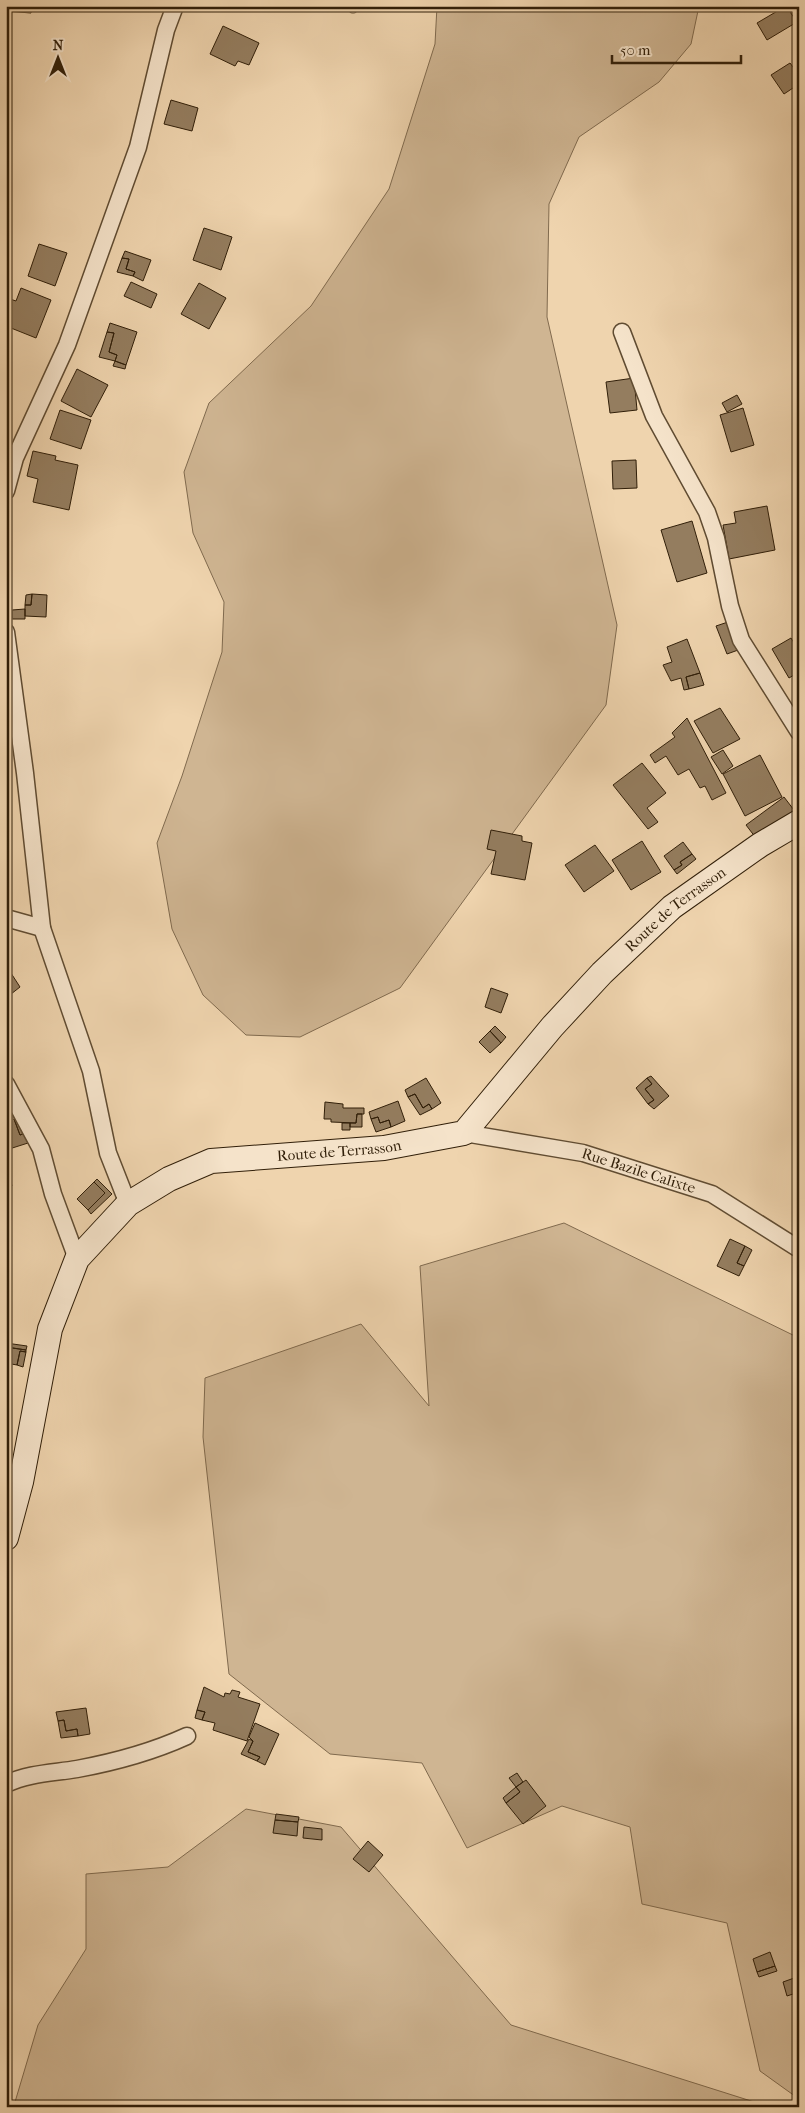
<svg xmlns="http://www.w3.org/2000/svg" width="805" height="2113" font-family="'IM FELL French Canon',serif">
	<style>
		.green { fill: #cfb592; stroke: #806a4e }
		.building { fill: #947d5f; stroke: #311f09 }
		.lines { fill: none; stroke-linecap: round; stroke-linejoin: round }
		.lane-casing { stroke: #604c32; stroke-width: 11 }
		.street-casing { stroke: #604c32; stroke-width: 19 }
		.secondary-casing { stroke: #311f09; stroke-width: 26 }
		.lane { stroke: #f5e3ca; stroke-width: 9 }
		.street { stroke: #f5e3ca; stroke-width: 16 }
		.secondary { stroke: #f5e3ca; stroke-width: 24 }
		.labels { text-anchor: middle; stroke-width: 4; stroke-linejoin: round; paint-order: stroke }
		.street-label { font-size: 15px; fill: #311f09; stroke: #f5e3ca }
	</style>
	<rect width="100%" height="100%" fill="#efd4ae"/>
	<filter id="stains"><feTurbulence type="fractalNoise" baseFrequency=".004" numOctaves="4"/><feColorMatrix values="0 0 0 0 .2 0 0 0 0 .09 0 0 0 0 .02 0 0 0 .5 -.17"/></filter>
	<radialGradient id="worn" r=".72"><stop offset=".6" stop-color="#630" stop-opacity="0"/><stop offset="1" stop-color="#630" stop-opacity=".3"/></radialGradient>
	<!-- green -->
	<path class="green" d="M437 6H699L691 44 659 82 579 137 549 204 547 317 617 625 606 705 400 988 300 1037 246 1035 203 995 172 929 157 843 182 776 222 652 224 602 193 533 184 472 209 403 311 306 389 189 435 44Z
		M564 1223 799 1338V2099L760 2071 727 1923 642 1904 630 1827 562 1806 467 1848 422 1763 330 1754 229 1674 203 1437 205 1378 361 1324 429 1406 420 1266Z
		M246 1809 341 1827 511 2025 770 2107H18L15 2102 38 2025 86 1949V1874L168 1867Z"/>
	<!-- building -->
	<path class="building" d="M6 6H32L31 13 6 11Z
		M786 6 797 22 767 40 757 23Z
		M223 26 259 43 249 65 238 61 235 66 210 54Z
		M790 63 799 75V84L784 94 771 75Z
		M171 100 198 108 192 131 164 124Z
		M204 228 232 237 221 270 193 260Z
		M39 244 67 253 55 286 28 276Z
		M125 251 151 260 143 281 133 276 135 272 126 269 129 259 122 258Z
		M122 258 129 259 126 269 135 272 133 276 117 272Z
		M131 282 157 294 151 308 124 296Z
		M199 283 226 298 209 329 181 314Z
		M21 288 51 300 36 338 6 326V300L7 298 16 301Z
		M110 323 137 332 126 365 115 361 117 355 109 352 114 333 107 332Z
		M107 332 114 333 109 352 117 355 115 361 99 357Z
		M115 361 126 365 125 369 113 366Z
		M77 369 108 385 91 417 61 401Z
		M634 378 637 410 610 413 606 382Z
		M737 395 742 404 727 412 722 403Z
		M743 408 754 445 731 452 720 415Z
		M60 410 91 420 81 449 50 439Z
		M33 451 56 456 55 460 78 465 69 510 33 502 38 479 27 476Z
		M636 460 637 488 613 489 612 461Z
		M767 506 775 550 729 559 723 525 736 523 734 512Z
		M692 521 707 573 677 582 661 530Z
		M32 594 31 605H25L26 595Z
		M32 594 47 595 46 617 25 616V605H31Z
		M25 609V619H12V610Z
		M731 621 741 649 727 654 716 626Z
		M791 638 799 651V672L789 678 772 649Z
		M687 639 700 673 686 677 689 689 684 690 681 678 671 681 663 665 672 662 667 647Z
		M700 673 704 685 689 689 686 677Z
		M720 708 740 739 713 753 694 721Z
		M687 718 726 793 712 800 705 786 700 788 689 769 678 775 666 756 655 763 650 755 675 737 672 733Z
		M723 750 733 766 722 774 711 757Z
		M760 755 782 797 745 816 723 774Z
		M642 763 666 793 647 808 658 822 648 829 613 785Z
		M784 797 797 814 759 842 746 825Z
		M491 830 522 836V841L532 843 525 880 491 874 496 851 487 849Z
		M642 841 661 872 631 890 612 860Z
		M683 842 692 854 680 862 682 865 674 870 664 856Z
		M595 845 614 871 584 892 565 865Z
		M692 854 696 859 677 874 674 870 682 865 680 862Z
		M9 970 20 987 6 998V971Z
		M491 988 508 994 501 1013 485 1007Z
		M495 1026 506 1037 501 1043 490 1031Z
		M490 1031 501 1043 490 1053 479 1042Z
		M651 1076 669 1096 654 1109 648 1104 654 1100 645 1089 652 1084 647 1078Z
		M426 1078 441 1103 432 1109 429 1104 423 1108 415 1094 408 1097 405 1090Z
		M647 1078 652 1084 645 1089 654 1100 648 1104 636 1088Z
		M415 1094 423 1108 429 1104 432 1109 420 1115 408 1097Z
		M398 1101 405 1121 391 1127 389 1120 380 1123 378 1117 371 1119 369 1112Z
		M325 1102 343 1104V1108H364V1114H357L356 1123 331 1122V1119H324Z
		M15 1110 18 1118 14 1119 20 1135 25 1133 28 1143 6 1150V1112Z
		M357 1114H362V1127H350V1123H356Z
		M378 1117 380 1123 389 1120 391 1127 376 1132 371 1119Z
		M18 1118 25 1133 20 1135 14 1119Z
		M342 1123H350V1130H342Z
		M6 1178H10L12 1186 6 1188Z
		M97 1179 112 1194 91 1214 88 1210 105 1193 94 1182Z
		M94 1182 105 1193 88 1210 77 1199Z
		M730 1239 745 1246 737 1263 744 1266 739 1276 717 1266Z
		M745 1246 752 1250 744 1266 737 1263Z
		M6 1343 27 1346 26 1350 6 1347Z
		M6 1347 26 1350V1352L20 1351 17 1365 6 1363Z
		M20 1351 26 1352 23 1367 17 1365Z
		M204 1687 224 1697 225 1693 230 1694 232 1690 240 1692 238 1697 260 1704 247 1741 213 1730 215 1723 202 1720 205 1712 197 1710Z
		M86 1708 90 1734 78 1736 77 1729 66 1731 64 1720 58 1721 56 1712Z
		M197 1710 205 1712 202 1720 195 1718Z
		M64 1720 66 1731 77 1729 78 1736 61 1738 58 1721Z
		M255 1723 279 1734 265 1765 257 1761 260 1757 248 1752 253 1741 249 1737Z
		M249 1739 253 1741 248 1752 260 1757 257 1761 241 1754Z
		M517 1773 523 1782 516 1787 509 1778Z
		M526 1780 546 1806 523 1824 506 1803 520 1792 516 1787Z
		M516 1787 520 1792 506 1803 503 1798Z
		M276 1814 299 1817 298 1822 275 1820Z
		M275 1820 298 1822 297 1836 273 1833Z
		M304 1827 322 1829V1840L303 1838Z
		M368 1841 383 1855 369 1872 353 1859Z
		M770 1952 775 1966 757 1972 753 1959Z
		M775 1966 777 1971 759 1977 757 1972Z
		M797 1977 799 1992 787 1996 783 1982Z"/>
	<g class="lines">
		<!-- lane casing -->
		<g class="lane-casing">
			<path id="lane" d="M351 6 353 8"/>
		</g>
		<!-- street casing -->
		<g class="street-casing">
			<g id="street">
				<path d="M622 332 654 416 707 512 716 538 730 606 741 640 799 732"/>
				<path d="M6 491 15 458 67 345 138 147 166 30 175 6"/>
				<path d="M6 632 25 773 42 928 91 1071 108 1153 128 1204"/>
				<path d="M6 918 42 928"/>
				<path d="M6 1084 41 1149 53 1194 77 1259"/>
				<path id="s1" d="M464 1133 583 1153 712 1194 799 1249"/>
				<path d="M6 1784C29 1773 53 1773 77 1769 115 1762 152 1752 187 1736"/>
			</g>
		</g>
		<!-- secondary casing -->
		<g class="secondary-casing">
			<g id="secondary">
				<path id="s2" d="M6 1538 21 1482 50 1329 77 1259 128 1204 169 1179 211 1161 384 1148 464 1133 552 1027 602 973 672 907 760 845 799 822"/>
			</g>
		</g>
		<!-- lane -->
		<use href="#lane" class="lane"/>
		<!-- street -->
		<use href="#street" class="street"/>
		<!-- secondary -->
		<use href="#secondary" class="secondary"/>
	</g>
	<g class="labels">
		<!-- street labels -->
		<g class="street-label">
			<text dy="5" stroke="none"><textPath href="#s2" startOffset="1021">Route de Terrasson</textPath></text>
			<text dy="5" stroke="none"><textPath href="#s2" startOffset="586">Route de Terrasson</textPath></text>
			<text dy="5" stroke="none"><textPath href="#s1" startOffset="179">Rue Bazile Calixte</textPath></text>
		</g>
	</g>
	<!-- margin -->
	<rect width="805" height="2113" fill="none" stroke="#efd4ae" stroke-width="25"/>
	<rect x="8" y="8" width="790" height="2098" fill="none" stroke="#311f09" stroke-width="2.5"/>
	<rect x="12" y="12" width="780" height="2088" fill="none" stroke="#311f09"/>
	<!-- north arrow -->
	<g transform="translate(58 58)" stroke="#f5e3ca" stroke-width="4" paint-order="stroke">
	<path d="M0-4L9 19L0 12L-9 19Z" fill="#311f09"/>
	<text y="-8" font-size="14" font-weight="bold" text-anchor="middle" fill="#311f09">N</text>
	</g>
	<!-- scale -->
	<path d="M612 55v8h129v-8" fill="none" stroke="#311f09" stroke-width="2.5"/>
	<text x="620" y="55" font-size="15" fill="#311f09" stroke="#f5e3ca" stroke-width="4" paint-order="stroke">50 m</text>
	<rect width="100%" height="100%" filter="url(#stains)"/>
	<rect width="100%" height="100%" fill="url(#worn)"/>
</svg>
